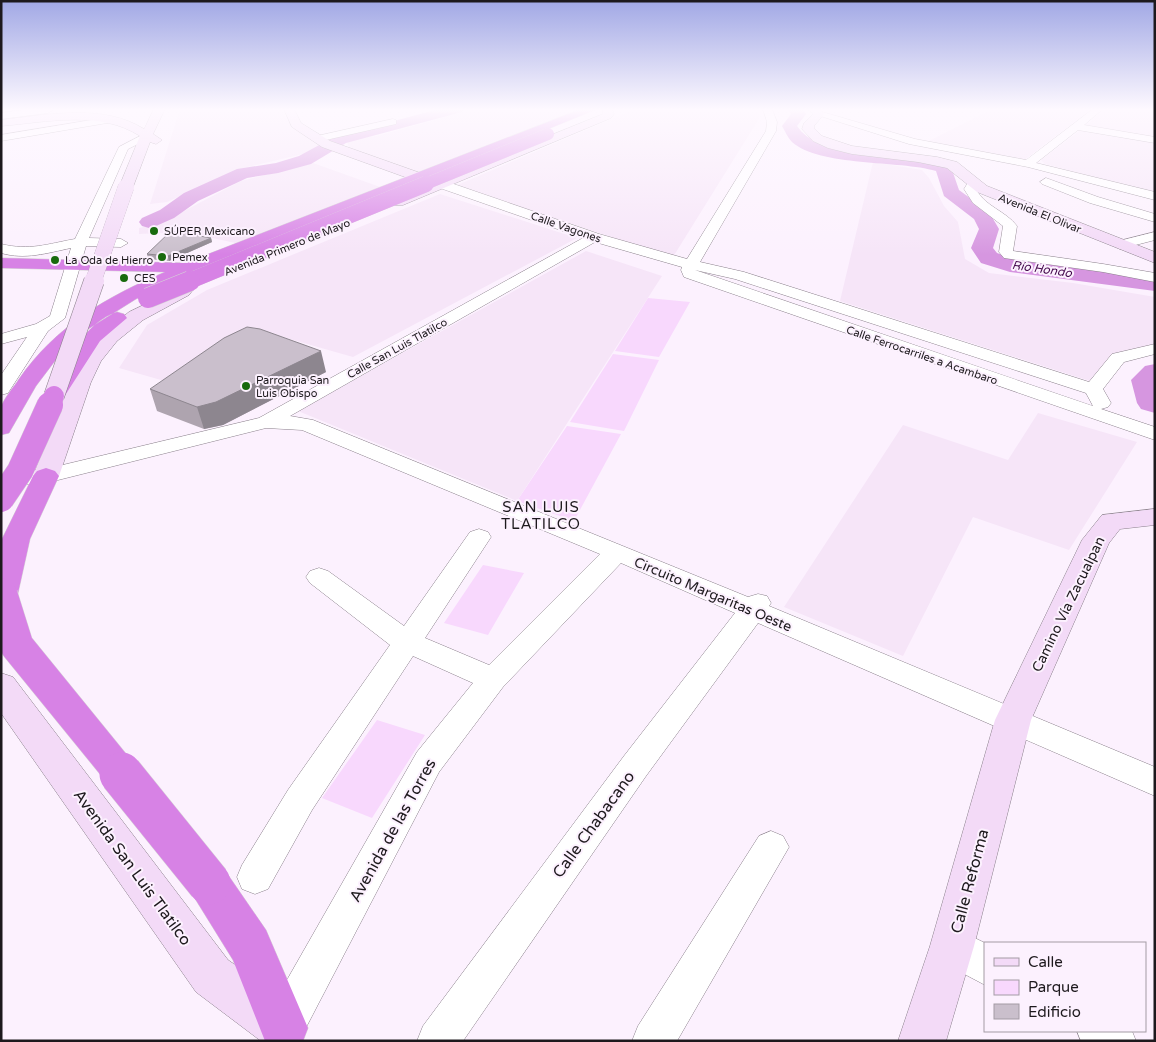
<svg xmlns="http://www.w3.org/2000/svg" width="1156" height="1042" font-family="'Varela Round',sans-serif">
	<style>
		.built { fill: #f6e5f8 }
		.green { fill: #f8d8fd }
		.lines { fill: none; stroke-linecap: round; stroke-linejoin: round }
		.river { fill: #d696e0; fill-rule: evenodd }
		.street-casing { stroke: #8a808b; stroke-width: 1 }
		.secondary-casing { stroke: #8a808b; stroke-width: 1 }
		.highway-casing { stroke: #d6d6d6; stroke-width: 1 }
		.street { fill: #fff; fill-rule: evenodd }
		.secondary { fill: #f3daf7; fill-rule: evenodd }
		.highway { fill: #d782e5; fill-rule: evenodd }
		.secondary-bridge-far1-casing { stroke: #8a808b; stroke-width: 16; stroke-linecap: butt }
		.secondary-bridge-casing { stroke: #8a808b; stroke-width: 21; stroke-linecap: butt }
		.highway-bridge-far5-casing { stroke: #d6d6d6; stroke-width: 12; stroke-linecap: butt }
		.highway-bridge-far4-casing { stroke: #d6d6d6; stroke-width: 16; stroke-linecap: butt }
		.highway-bridge-far3-casing { stroke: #d6d6d6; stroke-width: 21; stroke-linecap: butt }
		.highway-bridge-far2-casing { stroke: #d6d6d6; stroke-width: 27; stroke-linecap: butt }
		.highway-bridge-far1-casing { stroke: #d6d6d6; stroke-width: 34; stroke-linecap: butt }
		.highway-bridge-casing { stroke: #d6d6d6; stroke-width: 44; stroke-linecap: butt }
		.secondary-bridge-far1 { stroke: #f3daf7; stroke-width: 16 }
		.secondary-bridge { stroke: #f3daf7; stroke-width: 20 }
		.highway-bridge-far5 { stroke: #d782e5; stroke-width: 12 }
		.highway-bridge-far4 { stroke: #d782e5; stroke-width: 16 }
		.highway-bridge-far3 { stroke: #d782e5; stroke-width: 20 }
		.highway-bridge-far2 { stroke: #d782e5; stroke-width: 26 }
		.highway-bridge-far1 { stroke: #d782e5; stroke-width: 33 }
		.highway-bridge { stroke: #d782e5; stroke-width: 43 }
		.wall { fill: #aea4af }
		.shaded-wall { fill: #8d868f }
		.building { fill: #cabfcc; stroke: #8d868f }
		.poi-dot { fill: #186a0d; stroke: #fcf1fe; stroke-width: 2 }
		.labels { text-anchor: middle; stroke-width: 4; stroke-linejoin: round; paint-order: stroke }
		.far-street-label { font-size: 11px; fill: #1d191d; stroke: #fcf1fe }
		.far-poi-label { font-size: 11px; fill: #1d191d; stroke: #fcf1fe; text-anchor: start }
		.far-water-label { font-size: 12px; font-style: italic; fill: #43074c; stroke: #fcf1fe }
		.street-label { font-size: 14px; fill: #1d191d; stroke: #fcf1fe }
		.neighbourhood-label { font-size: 15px; letter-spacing: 1px; fill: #1d191d; stroke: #fcf1fe }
		.near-street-label { font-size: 16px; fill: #1d191d; stroke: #fcf1fe }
	</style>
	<rect width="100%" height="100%" fill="#fcf1fe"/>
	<!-- built -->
	<path class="built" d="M180 109H283L285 117 291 125 320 146 303 154 243 168 167 202 150 204Z
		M475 109H588L420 175 349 152 347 140 377 136Z
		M635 109H759L760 117 673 257 455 186Z
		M992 109H1091L1023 161 925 143Z
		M1106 109H1155V138L1083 127Z
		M1082 129 1155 141V193L1045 164 1041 160Z
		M873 162 922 170 929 178 944 206 958 222 965 259 989 273 1073 283 1155 297V344L1114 354 1090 381 840 301Z
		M313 163 383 188 240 244 185 232 139 234V228L163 222 241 181Z
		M440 194 577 238 353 357 265 332 168 382 119 368 147 325 207 290Z
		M586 251 662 276 517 501 298 411Z
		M1038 413 1137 442 1069 550 973 517 903 656 784 607 903 425 1008 460Z"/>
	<!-- green -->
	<path class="green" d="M648 298 690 302 659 357 615 351Z
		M613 354 659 360 624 431 570 422Z
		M567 426 621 434 574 521 517 501Z
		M483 565 524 573 488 635 444 623Z
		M377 720 425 735 372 818 322 798Z"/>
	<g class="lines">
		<!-- river -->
		<path class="river" d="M439 109H464L462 112 346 143 311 164 278 173 247 178 198 201 174 218 156 226 149 228 142 226 139 222 142 218 160 210 184 193 237 169 276 163 299 156 334 137Z
			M788 109H803L806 114 797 126C818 157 875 151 909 155 923 157 936 160 950 164L959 190 989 212 999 229 993 248 997 253 1013 259 1155 277V291L1010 272 981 263 971 248 979 229 974 219 944 196 936 171C899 160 820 167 792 142 788 138 785 131 782 126L791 114Z
			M1155 364V413L1141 409 1137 403 1131 380 1145 366Z"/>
		<!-- street casing -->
		<g class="street-casing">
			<path id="street" d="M31 109 53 110 48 113 1 119V113Z
				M763 109H772L777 122 776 131 700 262 744 272 1089 382 1112 354 1155 344V354L1124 362 1103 389 1111 403 1108 407 1101 409 1155 427V440L684 277 681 270 682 267 595 242 290 416 313 420 748 597 758 594 767 596 771 603 769 606 1155 767V796L758 623 646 776 463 1041H417L423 1026 624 756 735 613 621 563 503 687 439 772 299 1041H266L261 1030 267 1015 417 752 473 683 413 656 312 810 268 889 255 894 242 889 237 877 242 865 288 790 390 645 310 583 306 577 310 571 319 568 328 571 404 626 470 532 479 529 488 532 491 537 425 638 489 665 600 554 302 430 266 428 46 483 28 484 20 482 17 477 20 472 46 469 259 418 583 238 437 187 435 184 437 181H445L599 234 687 259 766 131 767 122ZM695 270 735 279 1086 393 1093 406Z
				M1093 109H1103L1084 125 1155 137V143L1078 130 1036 163 1155 192V200L1028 167 909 144 814 114 819 111 915 139 1026 160Z
				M110 117 115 120 113 122 1 141V135Z
				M393 119 396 120V124L317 142 312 139 317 136Z
				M146 133 150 134V138L128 149 89 238 121 239 128 243 121 247 86 246 65 318 48 331 8 393 1 395V375L27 337 1 344V334L36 324 50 316 71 248C47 253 25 260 1 253V244C30 251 47 244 75 239L119 147Z
				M1046 178 1098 197 1155 214V222L1090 203 1042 184 1040 182Z
				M973 180 979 184 976 189C984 206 1006 211 1017 226L1013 251 1103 264 1155 273V282L1103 272 1004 258 999 252 1003 226 973 203 964 189 969 181Z
				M1155 232V240L1120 249 1113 245 1115 242Z
				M771 831 783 836 789 847 677 1041H632L638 1026 759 836Z
				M952 927 985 943V985L938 960 933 946 938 932Z
				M1077 1031H1132L1136 1041H1081Z"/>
		</g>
		<!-- secondary casing -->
		<g class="secondary-casing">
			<path id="secondary" d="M154 109H165L153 134 162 140 156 144 150 142 133 187 126 191 119 187 140 136C100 110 47 122 1 126V120C47 115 103 103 144 129Z
				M284 109H294L301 123 330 141 426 175 428 178 421 182 416 181 322 147 292 127Z
				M602 109H612L614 114 611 118 403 205H393L391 202 393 199 603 114Z
				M808 109H820L824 114 814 126V128L822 136 852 146 937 157 957 162 987 186 1155 252V263L977 192 947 168 918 162 852 154 828 148 813 141 802 129 804 123 813 114Z
				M183 286 189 287 192 291 189 295 143 320 117 341 101 361 91 382 59 476 55 481 46 484 37 481 33 476 69 382 84 355 103 333 129 312Z
				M1155 509V525L1120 529 1109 543 1031 720 974 946 946 1041H898L930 946 995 720 1082 540 1102 515Z
				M1 673 13 677 228 960 297 1008 304 1025 298 1041H261L196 992 1 713Z"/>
		</g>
		<!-- highway casing -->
		<g class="highway-casing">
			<path id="highway" d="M581 109H597L306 228 192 273 136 299 85 331 61 353 36 386 9 433 1 435C1 427 0 416 1 408 3 399 14 387 19 379 56 326 106 297 165 272L1 268V258L185 263Z
				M117 312 124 314 127 318 100 341 64 397 56 399 48 397 45 392C62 367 87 320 117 312Z
				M46 468 55 471 59 476 30 539 16 602 12 610 1 613V541L33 476 37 471Z
				M209 863 224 869 266 930 308 1028 303 1041H265L233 960 194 897 188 883 194 869Z"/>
		</g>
		<!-- street -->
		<use href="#street" class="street"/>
		<!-- secondary -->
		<use href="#secondary" class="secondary"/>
		<!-- highway -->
		<use href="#highway" class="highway"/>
		<!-- secondary-bridge-far1 casing -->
		<g class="secondary-bridge-far1-casing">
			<path id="secondary-bridge-far1" d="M93 282 126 187"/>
		</g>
		<!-- secondary-bridge casing -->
		<g class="secondary-bridge-casing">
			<path id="secondary-bridge" d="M54 396 94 281"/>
		</g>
		<!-- highway-bridge-far5 casing -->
		<g class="highway-bridge-far5-casing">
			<path id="highway-bridge-far5" d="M423 185 548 134"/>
		</g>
		<!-- highway-bridge-far4 casing -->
		<g class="highway-bridge-far4-casing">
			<path id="highway-bridge-far4" d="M187 282 426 184"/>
		</g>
		<!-- highway-bridge-far3 casing -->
		<g class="highway-bridge-far3-casing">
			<path id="highway-bridge-far3" d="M148 298 190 281
				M49 407 54 396"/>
		</g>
		<!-- highway-bridge-far2 casing -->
		<g class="highway-bridge-far2-casing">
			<path id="highway-bridge-far2" d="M1 499 20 471 50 405"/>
		</g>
		<!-- highway-bridge-far1 casing -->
		<g class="highway-bridge-far1-casing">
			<path id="highway-bridge-far1" d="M1 595 17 646 122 775"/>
		</g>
		<!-- highway-bridge casing -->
		<g class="highway-bridge-casing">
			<path id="highway-bridge" d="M121 774 209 883"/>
		</g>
		<!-- secondary-bridge-far1 -->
		<use href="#secondary-bridge-far1" class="secondary-bridge-far1"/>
		<!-- secondary-bridge -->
		<use href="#secondary-bridge" class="secondary-bridge"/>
		<!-- highway-bridge-far5 -->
		<use href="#highway-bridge-far5" class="highway-bridge-far5"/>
		<!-- highway-bridge-far4 -->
		<use href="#highway-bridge-far4" class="highway-bridge-far4"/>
		<!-- highway-bridge-far3 -->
		<use href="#highway-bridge-far3" class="highway-bridge-far3"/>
		<!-- highway-bridge-far2 -->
		<use href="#highway-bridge-far2" class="highway-bridge-far2"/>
		<!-- highway-bridge-far1 -->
		<use href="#highway-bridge-far1" class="highway-bridge-far1"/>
		<!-- highway-bridge -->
		<use href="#highway-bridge" class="highway-bridge"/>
	</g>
	<!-- wall -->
	<path class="wall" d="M211 238 212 242 169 261 148 259 147 254Z
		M326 372 223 425 204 429 157 411 150 389Z"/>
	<!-- shaded-wall -->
	<path class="shaded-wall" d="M211 238 212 242 169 261 168 256Z
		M321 351 326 372 223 425 204 429 197 407Z"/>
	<!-- building -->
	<path class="building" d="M171 231 211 238 168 256 147 254Z
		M247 327 260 329 321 351 216 402 197 407 150 389 224 338Z"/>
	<!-- sky -->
	<linearGradient id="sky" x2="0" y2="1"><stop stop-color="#a1a8e5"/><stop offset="0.43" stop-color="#fef9ff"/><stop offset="1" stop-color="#fef9ff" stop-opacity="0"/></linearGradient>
	<rect width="1156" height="255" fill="url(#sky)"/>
	<!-- markers -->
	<g class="poi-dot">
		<circle cx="154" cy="231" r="5"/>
		<circle cx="162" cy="257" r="5"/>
		<circle cx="55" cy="260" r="5"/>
		<circle cx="124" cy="278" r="5"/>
		<circle cx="246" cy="386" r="5"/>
	</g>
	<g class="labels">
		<!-- far-street labels -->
		<g class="far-street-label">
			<text transform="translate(1040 213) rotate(22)" y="4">Avenida El Olivar</text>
			<text transform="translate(566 227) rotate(19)" y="4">Calle Vagones</text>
			<text transform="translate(287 247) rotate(-22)" y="4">Avenida Primero de Mayo</text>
			<text transform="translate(397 348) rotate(-29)" y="4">Calle San Luis Tlatilco</text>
			<text transform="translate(922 355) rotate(19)" y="4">Calle Ferrocarriles a Acambaro</text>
		</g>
		<!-- far-poi labels -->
		<g class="far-poi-label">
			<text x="164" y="235">SÚPER Mexicano</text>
			<text x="172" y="261">Pemex</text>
			<text x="65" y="264">La Oda de Hierro</text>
			<text x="134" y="282">CES</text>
			<text x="256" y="384">Parroquia San<tspan x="256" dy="13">Luis Obispo</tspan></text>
		</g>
		<!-- far-water labels -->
		<g class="far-water-label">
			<text transform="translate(1042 269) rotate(8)" y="4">Río Hondo</text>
		</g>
		<!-- street labels -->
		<g class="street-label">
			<text transform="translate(713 594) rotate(23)" y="5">Circuito Margaritas Oeste</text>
			<text transform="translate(1068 604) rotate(-64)" y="5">Camino Vía Zacualpan</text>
		</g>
		<!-- neighbourhood labels -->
		<g class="neighbourhood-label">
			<text x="541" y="512">SAN LUIS<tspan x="541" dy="17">TLATILCO</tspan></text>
		</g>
		<!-- near-street labels -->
		<g class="near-street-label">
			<text transform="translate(593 824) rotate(-54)" y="6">Calle Chabacano</text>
			<text transform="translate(392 830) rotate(-61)" y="6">Avenida de las Torres</text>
			<text transform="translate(133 867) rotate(54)" y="6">Avenida San Luis Tlatilco</text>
			<text transform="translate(969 881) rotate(-75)" y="6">Calle Reforma</text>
		</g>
	</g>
	<!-- border -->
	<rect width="1156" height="1042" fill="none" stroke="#1d191d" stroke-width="5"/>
	<!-- legend -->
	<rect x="984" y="942" width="162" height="90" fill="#fcf1fe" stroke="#a39ba4"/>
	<rect x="994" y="958" width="25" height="8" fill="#f3daf7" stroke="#a39ba4"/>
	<text x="1028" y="967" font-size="15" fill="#1d191d">Calle</text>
	<rect x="994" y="980" width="25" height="15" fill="#f8d8fd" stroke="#a39ba4"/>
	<text x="1028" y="992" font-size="15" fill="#1d191d">Parque</text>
	<rect x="994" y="1004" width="25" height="15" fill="#cabfcc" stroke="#a39ba4"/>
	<text x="1028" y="1017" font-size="15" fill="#1d191d">Edificio</text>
</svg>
